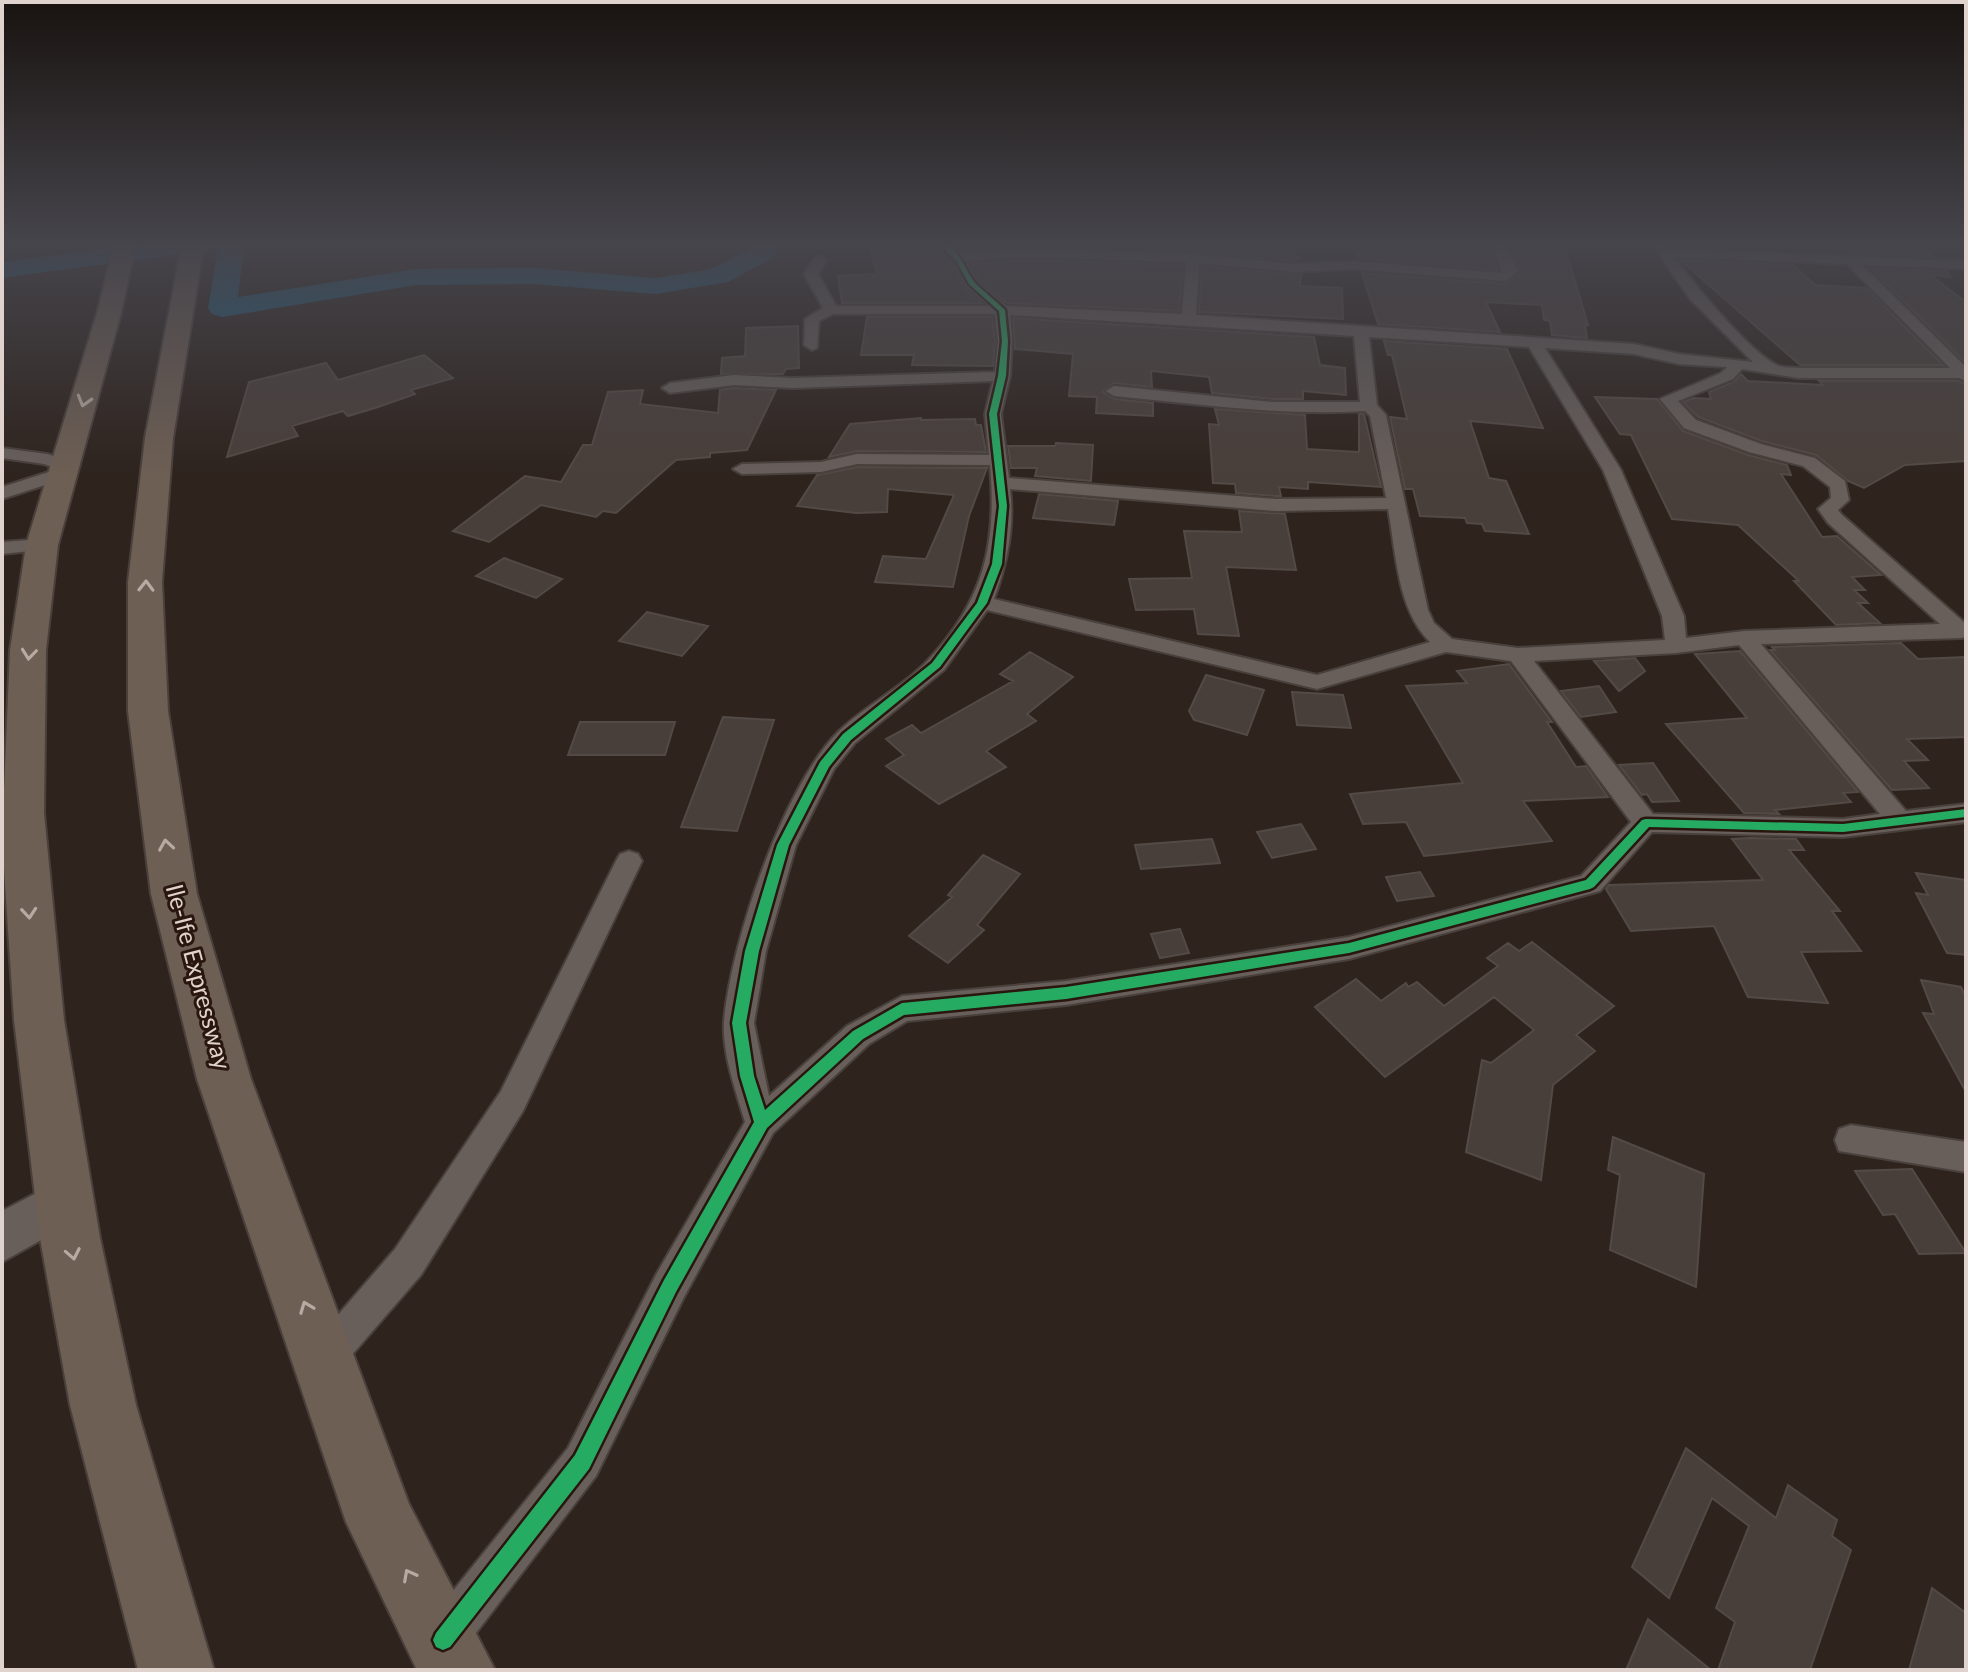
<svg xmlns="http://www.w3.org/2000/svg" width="1968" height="1672" font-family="Lato,sans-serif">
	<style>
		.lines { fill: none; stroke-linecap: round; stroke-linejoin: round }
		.river { fill: #1f5d7d; fill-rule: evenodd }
		.building { fill: #493f3a; stroke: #534a45; stroke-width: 2 }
		.street-casing { stroke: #49403c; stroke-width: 4 }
		.secondary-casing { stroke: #49403c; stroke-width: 4 }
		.highway-casing { stroke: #49403c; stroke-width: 4 }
		.street { fill: #685f5b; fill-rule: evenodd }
		.secondary { fill: #685f5b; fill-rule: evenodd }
		.highway { fill: #6e5f54; fill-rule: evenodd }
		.cycleway-casing { stroke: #29160e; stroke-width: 5 }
		.cycleway { fill: #26ab63; fill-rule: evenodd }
		.oneway { stroke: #b8aaa2 }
		.labels { text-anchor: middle; stroke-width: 6; stroke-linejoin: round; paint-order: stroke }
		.street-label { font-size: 24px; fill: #e0d2cc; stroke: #29160e }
	</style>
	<rect width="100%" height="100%" fill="#2e231d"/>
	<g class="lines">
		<!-- river -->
		<path class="river" d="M146 244H244L238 297 416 269 533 268 656 278 711 269 753 248V244H779L774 257 728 282 656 294 533 284 416 285 222 317 212 314 208 308 218 249 2 278V262Z"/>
	</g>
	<!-- building -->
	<path class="building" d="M869 244H932L950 262 964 288 981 303H842L838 276 877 274Z
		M954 244H1084L1083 248 1026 246 962 251Z
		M1148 244H1300L1293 256 1301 258 1293 261 1148 250Z
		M1370 244H1490L1498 270 1359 258 1357 251 1374 252Z
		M1508 244H1564L1588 325H1585L1587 338 1552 335 1550 321 1544 320 1542 305 1486 302 1500 332 1378 324 1362 273 1506 284 1521 272Z
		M1842 244 1876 245 1878 248 1929 252 1933 257 1849 253Z
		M1026 260 1183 265 1179 311 1007 303 979 279 971 264Z
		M1680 260 1793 265 1815 285 1866 288 1943 365H1800Z
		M1202 266 1301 275 1300 286 1342 288 1343 319 1199 312Z
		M1870 268 1946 271 1951 277 1930 275 1966 302V363Z
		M867 317H992L995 341 993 366 912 365 914 355H861Z
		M1013 318 1314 337 1320 365 1345 368 1346 395 1303 391V399H1273L1212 393 1209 377 1151 371 1152 387 1114 383 1103 392 1114 399 1153 403V416L1096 413 1097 397 1069 396 1073 354 1015 349Z
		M798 326 799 368 786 369 783 374H721L722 358 745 356 746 328Z
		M1384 341 1507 349 1543 428 1470 421 1489 478 1506 481 1529 534 1485 531 1482 524 1467 523 1465 518 1420 516 1413 489H1405L1390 417 1407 419 1392 355H1388Z
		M424 355 453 378 411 390 415 394 375 408 348 416 343 411 292 426 298 436 227 457 249 382 326 363 338 380Z
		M1741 374 1748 381 1823 385 1819 381H1958L1966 384V461L1905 465 1864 488 1848 481 1816 455 1762 441 1698 417 1683 402 1694 398 1711 399 1709 392 1734 382Z
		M734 388 776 390 747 450 710 453V457L676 460 616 513 603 511 596 517 541 505 489 542 453 531 525 476 561 482 583 445H592L608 392 643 390 640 404 718 413 720 390Z
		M1595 397 1657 399 1683 431 1748 455 1787 465 1791 475 1781 474 1822 537 1837 536 1881 575 1852 577 1865 590H1854L1868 603H1858L1880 623 1836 625 1794 581H1799L1738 525 1672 519 1631 435 1620 434Z
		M1215 409 1305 415 1307 449 1359 452V414H1364L1381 487 1308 482V489L1279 487 1281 496H1276L1236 493 1235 484 1213 483 1209 424 1219 425Z
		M921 418V420L975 419 976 425H981L986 452 857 451 829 457 850 424Z
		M1056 443 1093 445 1091 481 1035 476 1037 468H1011L1008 446H1055Z
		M857 467 987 468 969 516 953 587 875 582 883 556 926 559 954 495 888 489 887 512 856 513 797 506 817 475Z
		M1039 494 1118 501 1114 525 1033 518Z
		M1239 511 1285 514 1296 570 1226 567 1239 636 1198 634 1194 609 1136 610 1129 579 1192 578 1184 531 1242 532Z
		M504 558 562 579 536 598 476 576Z
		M647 612 708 626 682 656 619 641Z
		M1901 643 1918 659 1966 657V737L1907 739 1928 760 1904 761 1929 788 1892 790 1770 650H1775L1772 647Z
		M1740 651 1858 792 1843 793 1851 802 1775 810 1779 814 1744 813 1666 724 1747 718 1695 654Z
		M1030 652 1073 677 1027 714 1036 721 986 751 1006 767 939 804 886 766 904 755 886 739 912 725 921 733 1013 681 1000 674Z
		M1635 658 1645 671 1619 691 1594 661Z
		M1509 664 1552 722H1547L1576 767 1586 766 1608 797 1523 801 1552 841 1453 853 1424 856 1406 822 1363 824 1350 794 1463 783 1406 686 1467 683 1457 671Z
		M1206 675 1264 690 1247 735 1194 720 1189 711Z
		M1599 686 1616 712 1581 717 1561 691Z
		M1292 692 1343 695 1351 728 1297 725Z
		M723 717 774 720 737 831 681 827Z
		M580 722H675L665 755H568Z
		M1653 763 1679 801 1652 802 1647 794 1642 795 1619 765Z
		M1301 824 1316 849 1272 858 1257 832Z
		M1750 838 1796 839 1804 850H1789L1840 911H1832L1861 951 1801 952 1828 1003 1748 997 1714 926 1631 931 1606 889 1609 885 1763 880 1732 839Z
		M1212 839 1220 863 1141 869 1135 845Z
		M983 855 1020 874 977 925 984 930 948 963 909 936 952 897 948 895Z
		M1420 872 1434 896 1397 901 1386 877Z
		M1916 873 1966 880V955L1947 953 1916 893 1928 895Z
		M1180 929 1189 953 1160 958 1151 934Z
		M1532 942 1614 1006 1576 1035 1595 1051 1553 1085 1541 1180 1466 1152 1482 1060 1491 1063 1534 1030 1494 997 1385 1077 1315 1007 1356 979 1381 1001 1406 983 1408 987 1417 982 1444 1006 1498 966 1487 958 1508 943 1519 951Z
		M1921 980 1961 987 1966 998V1092L1923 1013 1934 1014Z
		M1613 1137 1704 1174 1696 1287 1610 1250 1620 1175 1608 1170Z
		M1912 1169 1966 1253 1919 1254 1895 1214 1883 1215 1855 1171Z
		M1686 1448 1776 1518 1788 1485 1837 1520 1832 1536 1851 1550 1810 1670H1718L1735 1622 1716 1608 1749 1526 1712 1498 1669 1598 1632 1567Z
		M1932 1588 1966 1613V1670H1909Z
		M1648 1619 1711 1670H1626Z"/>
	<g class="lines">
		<!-- street casing -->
		<g class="street-casing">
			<path id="street" d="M935 244H949L961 254 1026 249 1193 254 1293 264 1353 261 1502 273 1493 244H1505L1518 271 1506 281 1353 269 1293 272 1199 263 1196 315 1634 344 1679 354 1753 362 1690 299 1652 244H1665L1668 249 1966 261V269L1862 265 1966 367V381L1959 378H1798L1742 369 1733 379 1678 401 1696 420 1761 444 1815 458 1845 481 1849 500 1838 510 1842 515 1966 624V637L1961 638 1761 644 1906 811 1966 804V822L1843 837 1652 832 1600 891 1349 959 1066 1005 907 1021 869 1044 773 1133 683 1299 596 1476 460 1654 444 1660 428 1654 422 1638 428 1622 568 1448 657 1273 745 1122C736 1091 722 1054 724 1021 731 943 783 786 839 731 866 705 903 687 929 659 984 600 997 543 990 465L857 464 821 472 742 474 733 469 742 464 821 462 857 454 989 455 985 414 993 381 793 388 734 385 670 393 662 388 670 383 734 375 793 378 995 372 998 341 995 314H833L819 321 817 348 812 350 804 345 805 319 823 308 804 274 815 257 820 256 827 260 818 274 836 306H989L966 286 952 260ZM1026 257 1186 262 1182 314 1006 306 977 281 966 261ZM1674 257 1847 264 1950 368H1798C1792 367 1785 368 1779 366 1751 354 1693 283 1674 257ZM1010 315 1354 336 1360 402H1273L1114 386 1106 391 1114 396C1198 404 1281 416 1365 411L1370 416 1386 498 1276 499 1009 478 1001 414 1010 376 1012 341ZM1369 337 1529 347 1603 470 1662 616 1665 640 1518 648 1452 639 1434 623 1428 610 1386 415 1377 405ZM1545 348 1634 354 1679 364 1727 367 1721 373 1660 399 1684 428 1749 452 1803 466 1830 487 1831 498 1818 509 1828 523 1940 624 1744 631 1686 638 1684 616 1621 470ZM1010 489 1276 511 1388 509C1396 552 1397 610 1430 642L1317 675 994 599C1007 564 1015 527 1010 489ZM987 610 1317 689 1446 652 1511 661 1631 822 1581 876 1349 937 1066 981 902 996 847 1026 769 1096 754 1023 766 951 796 845 834 769 855 743 944 670ZM1739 645 1880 814 1843 819 1653 814 1534 661 1676 653Z
				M2 448 47 454 72 462 75 466 70 477 2 499V487L58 469 44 464 2 458Z
				M42 539 52 545 49 549 2 554V542Z
				M629 851 638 854 642 861 523 1111 421 1275 338 1371 325 1377 312 1371 306 1358 312 1345 395 1249 501 1091 616 861 620 854Z
				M1851 1125 1966 1142V1172L1839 1151 1835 1140 1839 1129Z"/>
		</g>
		<!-- secondary casing -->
		<g class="secondary-casing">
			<path id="secondary" d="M65 1178 82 1185 89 1201 82 1217 2 1262V1211Z"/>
		</g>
		<!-- highway casing -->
		<g class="highway-casing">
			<path id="highway" d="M114 244H136L121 313 58 545 46 650 44 813 64 1020 100 1238 136 1405 214 1670H138L70 1405 40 1238 14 1020 2 838 10 650 26 545 97 313Z
				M182 244H204L173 438 162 582 168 711 197 894 251 1079 409 1504 495 1670H417L346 1522 197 1079 151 894 128 711V582L145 438Z"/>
		</g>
		<!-- street -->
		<use href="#street" class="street"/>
		<!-- secondary -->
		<use href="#secondary" class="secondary"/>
		<!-- highway -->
		<use href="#highway" class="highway"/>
		<!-- cycleway casing -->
		<g class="cycleway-casing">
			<path id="cycleway" d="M938 244C960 244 964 271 976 284 985 293 996 301 1005 310L1008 341 1006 376 997 414 1007 506 1002 564 987 603 940 667 851 740 829 767 789 845 759 951 746 1023 754 1076 765 1110 853 1031 902 1003 1066 987 1349 943 1586 880 1642 820 1646 819 1843 824 1966 809V817L1843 832 1649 827 1594 887 1590 889 1349 953 1066 999 904 1015 863 1039 767 1128 676 1292 589 1469 450 1647 443 1650 436 1647 433 1640 436 1633 575 1455 664 1280 754 1122 740 1076 732 1023 745 951 777 845 820 762 843 734 932 663 977 603 992 564 999 506 989 414 998 376 1002 341 999 311 969 284 955 259Z"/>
		</g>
		<!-- cycleway -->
		<use href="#cycleway" class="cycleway"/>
	</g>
	<!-- one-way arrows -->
	<defs><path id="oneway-chevron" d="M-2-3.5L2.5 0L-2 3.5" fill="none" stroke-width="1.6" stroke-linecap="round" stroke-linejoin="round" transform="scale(2)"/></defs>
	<g class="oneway">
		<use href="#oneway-chevron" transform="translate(84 401) rotate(106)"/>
		<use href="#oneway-chevron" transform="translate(146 586) rotate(-89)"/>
		<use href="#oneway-chevron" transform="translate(29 654) rotate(96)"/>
		<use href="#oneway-chevron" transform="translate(166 845) rotate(-99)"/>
		<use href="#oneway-chevron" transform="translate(29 913) rotate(85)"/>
		<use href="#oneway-chevron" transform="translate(73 1254) rotate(79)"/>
		<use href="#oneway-chevron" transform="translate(306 1307) rotate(-111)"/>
		<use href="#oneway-chevron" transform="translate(409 1575) rotate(-118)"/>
	</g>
	<!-- sky -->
	<linearGradient id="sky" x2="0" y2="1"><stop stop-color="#191310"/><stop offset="0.51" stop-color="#46454c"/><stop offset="1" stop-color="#46454c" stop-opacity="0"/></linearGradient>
	<rect width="1968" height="478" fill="url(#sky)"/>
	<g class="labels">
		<!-- street labels -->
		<g class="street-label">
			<text transform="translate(198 977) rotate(75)" y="8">Ile-Ife Expressway</text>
		</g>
	</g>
	<!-- border -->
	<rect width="1968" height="1672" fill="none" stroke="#e0d2cc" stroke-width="8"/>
</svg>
